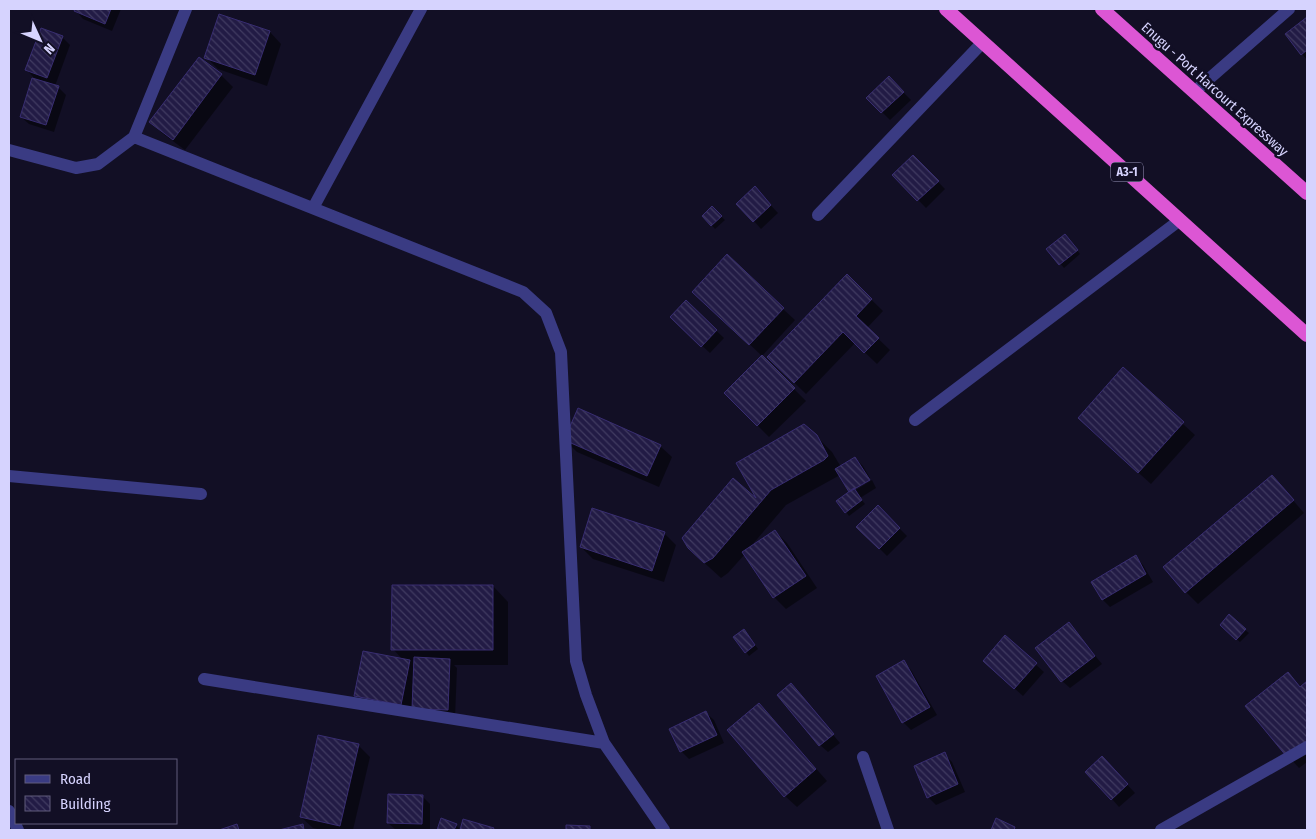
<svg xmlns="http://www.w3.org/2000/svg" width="1316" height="839" font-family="'Fira Sans Condensed',sans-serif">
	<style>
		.shadow { fill: #0007 }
		.building { fill: url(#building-back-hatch); stroke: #382d71 }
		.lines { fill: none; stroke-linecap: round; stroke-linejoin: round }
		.minor { stroke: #3a3b83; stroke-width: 12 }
		.trunk { stroke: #dc56d4; stroke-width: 14 }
		.labels { text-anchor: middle; stroke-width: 5; stroke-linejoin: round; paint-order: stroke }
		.shield { fill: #120f25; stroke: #9b98bd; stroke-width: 1 }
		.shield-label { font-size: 12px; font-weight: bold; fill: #d6d3fe }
		.street-label { font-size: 14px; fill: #d6d3fe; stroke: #120f25 }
	</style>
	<defs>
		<pattern id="building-back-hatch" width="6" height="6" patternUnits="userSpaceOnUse" patternTransform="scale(1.25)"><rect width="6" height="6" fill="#221b45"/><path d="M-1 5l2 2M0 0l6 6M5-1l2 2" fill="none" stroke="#413b61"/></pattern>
	</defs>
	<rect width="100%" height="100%" fill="#120f25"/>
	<!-- shadow -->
	<path class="shadow" d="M77 9H121L112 31 83 19 76 11Z
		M1307 19V60L1286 34Z
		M270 32 281 44 267 86 218 69 206 57Z
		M62 37 70 45 55 86 58 87 66 95 54 132 29 124 21 117 43 81 34 78 27 70Z
		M199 58 221 75 233 87 185 150 162 133 151 122Z
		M889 78 911 100 890 120 868 98Z
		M913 156 945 189 926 208 894 175Z
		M762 196 778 213 761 229 754 221Z
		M712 208 725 220 715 229 704 216Z
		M1068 239 1080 254 1064 268 1048 249Z
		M847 276 883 311 867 328 890 350 877 364 855 343 806 394 768 357Z
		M686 302 724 338 710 353 679 325Z
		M706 303 783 309 795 320 762 356Z
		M762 357 806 401 769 437 725 393Z
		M1123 369 1195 435 1151 484 1091 430Z
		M816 436 832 452 841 467 855 458 863 466 870 478 850 490 840 475 786 505 752 545 775 531 787 543 817 588 786 609 774 597 745 554 728 573 721 578 688 548 760 503Z
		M565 440 660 446 672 457 659 487 577 452Z
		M1272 476 1304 513 1198 604 1186 592Z
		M872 480 876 488 860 498 865 504 849 516 838 501Z
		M878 507 907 536 887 556 858 527Z
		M664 533 676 545 664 582 593 559 581 547Z
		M1135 557 1143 565 1153 582 1110 607 1103 600Z
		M493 586 508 602V665H454L457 668 455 718 367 708 356 696 403 660 393 649Z
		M1069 624 1102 664 1070 688 1062 681Z
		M1225 629 1245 630 1249 633 1240 642Z
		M747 634 758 649 749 656 746 652Z
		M1005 637 1044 672 1023 696 992 668Z
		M904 662 911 670 937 715 911 730 903 722Z
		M1287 674 1301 688 1307 683V762L1299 768 1288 756Z
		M798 693 840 743 828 752 820 745Z
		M759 704 827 781 797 807 785 796Z
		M706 713 714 720 724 743 689 759 681 751Z
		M358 745 370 757 353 830H322L313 828 301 817Z
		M944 754 952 762 965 792 936 805 928 797Z
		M1110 766 1135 793 1119 807 1112 799Z
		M422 796 430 804V830H396L388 823Z
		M442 820 456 825 461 830H494H438Z"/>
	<!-- building -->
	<path class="building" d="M75 9H111L105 24 74 11Z
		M219 14 270 31 255 75 204 58Z
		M1307 17V50L1301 55 1285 34Z
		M41 28 63 36 47 78 25 70Z
		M199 57 222 74 173 140 149 122Z
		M889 76 904 92 881 113 866 98Z
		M32 78 59 86 46 125 20 117Z
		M913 155 939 181 917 201 892 175Z
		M755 186 771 205 753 222 736 204Z
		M712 206 722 216 711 226 702 216Z
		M1065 234 1078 250 1059 265 1046 249Z
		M727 254 784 308 749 345 692 292Z
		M847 274 872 299 856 316 879 338 864 353 843 332 794 383 767 357Z
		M686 300 717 330 701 347 670 317Z
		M762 355 795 388 757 426 724 393Z
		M1123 367 1184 422 1138 473 1078 418Z
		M578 408 661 445 647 476 564 440Z
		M804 424 817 435 828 456 824 460 771 490 713 558 704 563 688 548 682 538 733 478 756 498 736 463Z
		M855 457 870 480 849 492 835 469Z
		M1272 475 1294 500 1185 593 1163 567Z
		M854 488 862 500 845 513 836 501Z
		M878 505 900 528 879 549 856 527Z
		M592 508 665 532 652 571 580 547Z
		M775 530 806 576 773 598 742 552Z
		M1136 555 1146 574 1102 600 1091 582Z
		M392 585H493V650H391Z
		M1229 614 1246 629 1236 640 1220 625Z
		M1069 622 1095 656 1061 682 1035 648Z
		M744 629 755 645 745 653 733 637Z
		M1005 635 1037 663 1014 689 983 661Z
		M363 651 410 660 401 705 354 696Z
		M414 657 450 659 448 710 412 709Z
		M904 660 930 707 902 723 876 676Z
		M1288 672 1300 687 1307 681V741L1287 757 1245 706Z
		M791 683 834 734 819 746 777 695Z
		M759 703 816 769 784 797 727 730Z
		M706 711 717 735 680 752 669 729Z
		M318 735 359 744 340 826 300 817Z
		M945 752 958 784 927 798 914 766Z
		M1102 756 1128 784 1111 800 1085 772Z
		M388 794 423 795 422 824 387 823Z
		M441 818 457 824 454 830H437Z
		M996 818 1015 827 1014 830H991Z
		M463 819 494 828 493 830H460Z
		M237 824 239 830H219Z
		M303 824 304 830H279Z
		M566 825 590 826V830H566Z"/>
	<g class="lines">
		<!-- minor -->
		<path class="minor" d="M1194 92 1289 9
			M134 137 523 292 546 313 561 352 576 661 586 695 604 743 664 830
			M9 150 76 168 98 164 134 137 186 9
			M313 208 421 9
			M818 215 983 42
			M915 420 1180 220
			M9 476 201 494
			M204 679 604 743
			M863 757 888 830
			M9 811 18 830
			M1161 830 1307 747"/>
		<!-- trunk -->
		<path class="trunk" d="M946 9 1307 335
			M1102 9 1307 193"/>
	</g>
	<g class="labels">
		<!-- shield labels -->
		<rect class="shield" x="1111" y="162.5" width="32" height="19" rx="4"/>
		<g class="shield-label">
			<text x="1127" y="176">A3-1</text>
		</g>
		<!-- street labels -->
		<g class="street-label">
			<text transform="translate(1215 89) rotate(42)" y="5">Enugu - Port Harcourt Expressway</text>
		</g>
	</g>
	<!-- border -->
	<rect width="1316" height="839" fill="none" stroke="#d6d3fe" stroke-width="20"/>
	<!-- legend -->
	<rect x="15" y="759" width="162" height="65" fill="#120f25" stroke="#605d7c"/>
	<rect x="25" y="775" width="25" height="8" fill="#3a3b83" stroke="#605d7c"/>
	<text x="60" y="784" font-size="15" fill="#d6d3fe">Road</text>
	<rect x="25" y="796" width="25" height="15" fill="url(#building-back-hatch)" stroke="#605d7c"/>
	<text x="60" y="809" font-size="15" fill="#d6d3fe">Building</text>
	<!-- north arrow -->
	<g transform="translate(40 40) rotate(134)" stroke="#120f25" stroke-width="4" paint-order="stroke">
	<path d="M0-4L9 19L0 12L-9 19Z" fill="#d6d3fe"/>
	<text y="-8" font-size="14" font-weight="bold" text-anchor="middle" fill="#d6d3fe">N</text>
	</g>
</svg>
